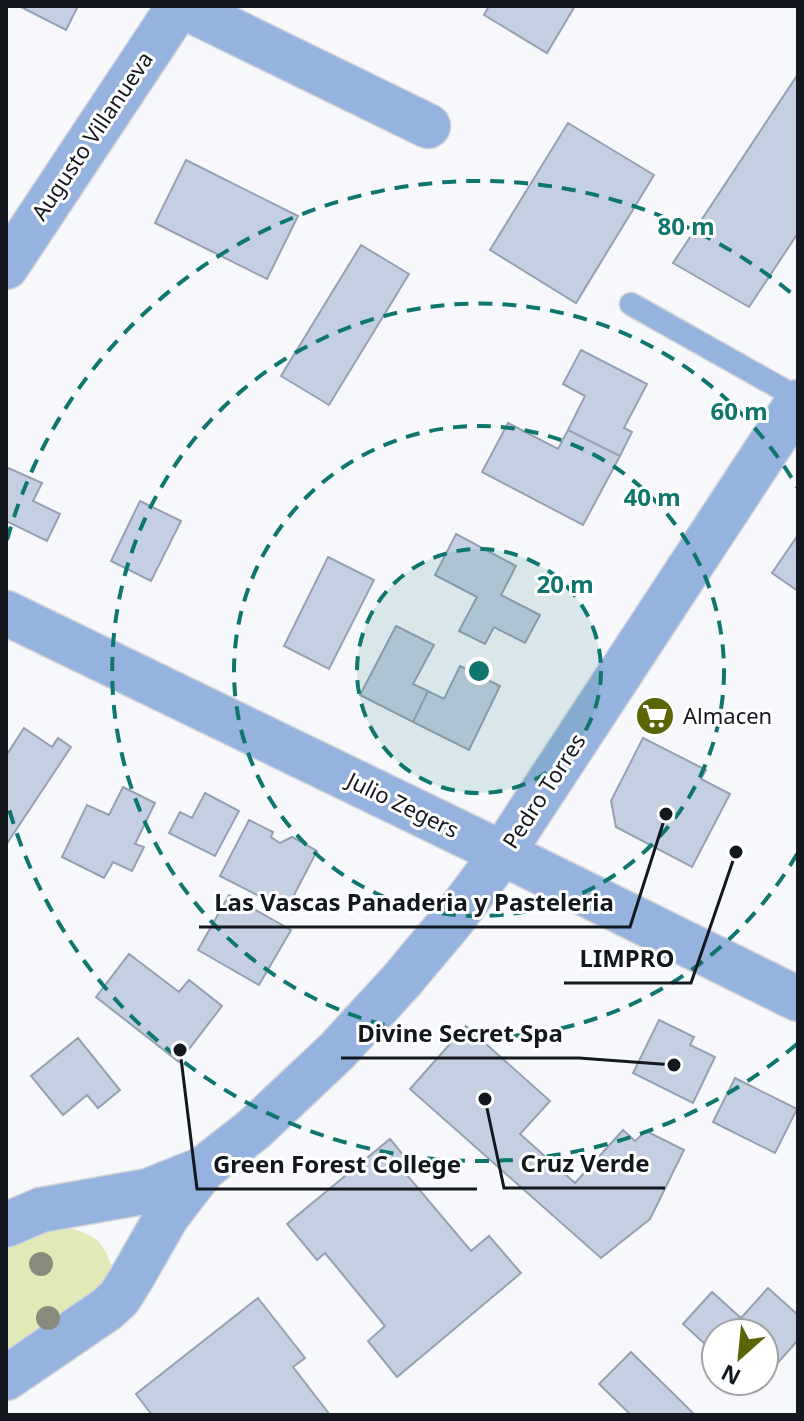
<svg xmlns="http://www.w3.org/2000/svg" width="804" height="1421" font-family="'Noto Sans',sans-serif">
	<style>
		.green { fill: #e1eab6 }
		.building { fill: #c4d0e2; stroke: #95a1b2; stroke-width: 2 }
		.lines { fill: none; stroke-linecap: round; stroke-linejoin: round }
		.lane-casing { stroke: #d2d4d8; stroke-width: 25 }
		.street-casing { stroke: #d2d4d8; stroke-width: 47 }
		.lane { stroke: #96b3e0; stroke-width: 22 }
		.street { stroke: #96b3e0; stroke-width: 44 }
		.tree { fill: #898c7c }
		.ring { fill: none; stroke: #0f766e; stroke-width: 4; stroke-dasharray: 14 10 }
		.labels { text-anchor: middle; stroke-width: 6; stroke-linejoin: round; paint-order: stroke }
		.street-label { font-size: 22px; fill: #13181e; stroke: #fff }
		.poi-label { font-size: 22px; fill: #13181e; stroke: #fff; text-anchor: start }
		.centre { fill: #0f766e; stroke: #fff; stroke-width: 4 }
		.ring-label { font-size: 24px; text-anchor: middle; font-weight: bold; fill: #0f766e; stroke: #fff; stroke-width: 6; stroke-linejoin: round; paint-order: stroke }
		.leader { fill: none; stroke: #13181e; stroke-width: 3 }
		.callout-dot { fill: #13181e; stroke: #fff; stroke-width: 3 }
		.callout-label { font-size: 24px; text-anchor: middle; font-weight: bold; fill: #13181e; stroke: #fff; stroke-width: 6; stroke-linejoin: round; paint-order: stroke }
	</style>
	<rect width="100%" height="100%" fill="#f6f8fc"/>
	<!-- green -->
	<path class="green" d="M74 1229C103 1240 101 1242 113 1268L96 1299 6 1361V1250C28 1235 49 1230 74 1229Z"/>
	<!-- building -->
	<path class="building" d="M19 6H78L66 30Z
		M489 6H575L547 53 484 15Z
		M798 74V233L749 307 673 263Z
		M568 123 654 175 576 303 490 250Z
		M186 160 298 216 267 279 155 223Z
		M361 245 409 274 329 405 281 376Z
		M581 350 647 384 624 428 632 432 620 456 568 430 585 396 563 384Z
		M508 423 558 449 568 430 620 456 583 525 482 472Z
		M6 467 42 483 33 501 60 514 47 541 6 521Z
		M140 501 181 521 151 581 111 561Z
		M456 534 516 566 501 595 540 615 525 643 494 627 485 644 459 631 477 597 435 575Z
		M798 535V591L772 573Z
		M328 557 374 580 329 669 284 646Z
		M396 626 434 645 413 684 428 691 413 722 360 695Z
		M460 666 500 686 469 750 413 722 428 691 444 699Z
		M24 728 52 747 58 738 71 747 6 845V756Z
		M643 738 706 770 701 779 730 794 692 867 616 827 611 801Z
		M123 787 155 803 135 844 144 847 132 871 113 862 104 878 62 857 87 805 109 815Z
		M205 793 239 811 215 856 169 833 180 812 192 818Z
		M249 820 273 832 271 837 280 843 292 837 317 851 294 895 300 898 292 913 220 876Z
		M229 895 291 930 259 985 198 950Z
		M129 954 179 992 189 980 222 1006 179 1062 96 997Z
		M659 1020 694 1037 690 1045 715 1057 693 1103 633 1073Z
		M466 1026 550 1101 520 1134 575 1183 623 1130 635 1141 646 1131 684 1150 650 1219 601 1258 410 1089Z
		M78 1038 120 1090 98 1108 87 1095 63 1115 31 1076Z
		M735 1078 797 1109 775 1153 713 1122Z
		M390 1139 414 1168 406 1174 471 1251 489 1236 521 1273 397 1377 368 1341 385 1326 325 1253 317 1260 287 1224Z
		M768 1288 798 1315V1340L774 1367 766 1360 764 1363V1333H716V1354L683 1324 712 1292 741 1318Z
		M258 1298 305 1358 293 1367 330 1415H152L136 1394Z
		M631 1352 694 1414 631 1415 599 1384Z"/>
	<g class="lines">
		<!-- lane casing -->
		<g class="lane-casing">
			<path id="lane" d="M631 304 798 398"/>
		</g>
		<!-- street casing -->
		<g class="street-casing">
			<path id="street" d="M182 6 428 126
				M6 267 179 6
				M6 613 551 877 798 999
				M6 1225 41 1210 148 1191 203 1169
				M6 1378 107 1309 119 1298 131 1279 167 1216 203 1169 254 1129 303 1083 337 1051 402 980 454 918 502 854 526 817 798 402"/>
		</g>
		<!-- lane -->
		<use href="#lane" class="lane"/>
		<!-- street -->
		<use href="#street" class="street"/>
	</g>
	<!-- trees -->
	<g class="tree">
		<circle cx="41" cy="1264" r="12"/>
		<circle cx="48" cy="1318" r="12"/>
	</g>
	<!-- distance rings -->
	<circle cx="479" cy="671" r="122" fill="#0f766e" fill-opacity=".12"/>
	<g class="ring">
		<circle cx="479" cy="671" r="122"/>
		<circle cx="479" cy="671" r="245"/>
		<path d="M797 854A367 367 0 1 1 797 487"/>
		<path d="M797 1044A490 490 0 0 1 7 802M7 540A490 490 0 0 1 797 298"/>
	</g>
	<!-- icons -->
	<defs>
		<g id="supermarket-disc" transform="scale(2)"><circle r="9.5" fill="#5c6506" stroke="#fff"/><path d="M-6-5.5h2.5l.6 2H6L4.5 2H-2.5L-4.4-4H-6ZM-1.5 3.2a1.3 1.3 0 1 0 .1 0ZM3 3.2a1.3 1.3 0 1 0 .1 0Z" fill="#fff"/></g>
	</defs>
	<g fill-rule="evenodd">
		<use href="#supermarket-disc" x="655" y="716"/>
	</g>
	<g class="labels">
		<!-- street labels -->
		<g class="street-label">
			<text transform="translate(92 136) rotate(-56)" y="8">Augusto Villanueva</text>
			<text transform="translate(544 791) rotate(-57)" y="8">Pedro Torres</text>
			<text transform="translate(403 805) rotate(26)" y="8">Julio Zegers</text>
		</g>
		<!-- poi labels -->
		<g class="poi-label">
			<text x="683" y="724">Almacen</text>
		</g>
	</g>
	<circle cx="479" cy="671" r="12" class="centre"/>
	<g class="ring-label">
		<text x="686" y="235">80 m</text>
		<text x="739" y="420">60 m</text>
		<text x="652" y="506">40 m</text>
		<text x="565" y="593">20 m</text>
	</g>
	<!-- callouts -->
	<path class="leader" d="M666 814L630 927H199M736 852L691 983H564M674 1065L579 1058H341M485 1099L504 1188H665M180 1050L197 1189H477"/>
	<g class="callout-dot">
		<circle cx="666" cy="814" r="8"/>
		<circle cx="736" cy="852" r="8"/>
		<circle cx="674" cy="1065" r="8"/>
		<circle cx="485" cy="1099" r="8"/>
		<circle cx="180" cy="1050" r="8"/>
	</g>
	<g class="callout-label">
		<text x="414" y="911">Las Vascas Panaderia y Pasteleria</text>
		<text x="627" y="967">LIMPRO</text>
		<text x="460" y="1042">Divine Secret Spa</text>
		<text x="585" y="1172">Cruz Verde</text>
		<text x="337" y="1173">Green Forest College</text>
	</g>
	<!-- border -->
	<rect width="804" height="1421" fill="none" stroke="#13181e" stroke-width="16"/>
	<!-- north arrow -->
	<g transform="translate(740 1357) rotate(207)"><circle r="38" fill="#ffffff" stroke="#a1a3a5" stroke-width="2"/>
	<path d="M0-6L14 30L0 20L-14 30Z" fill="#5c6506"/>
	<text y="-12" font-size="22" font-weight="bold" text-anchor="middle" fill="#13181e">N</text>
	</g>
</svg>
